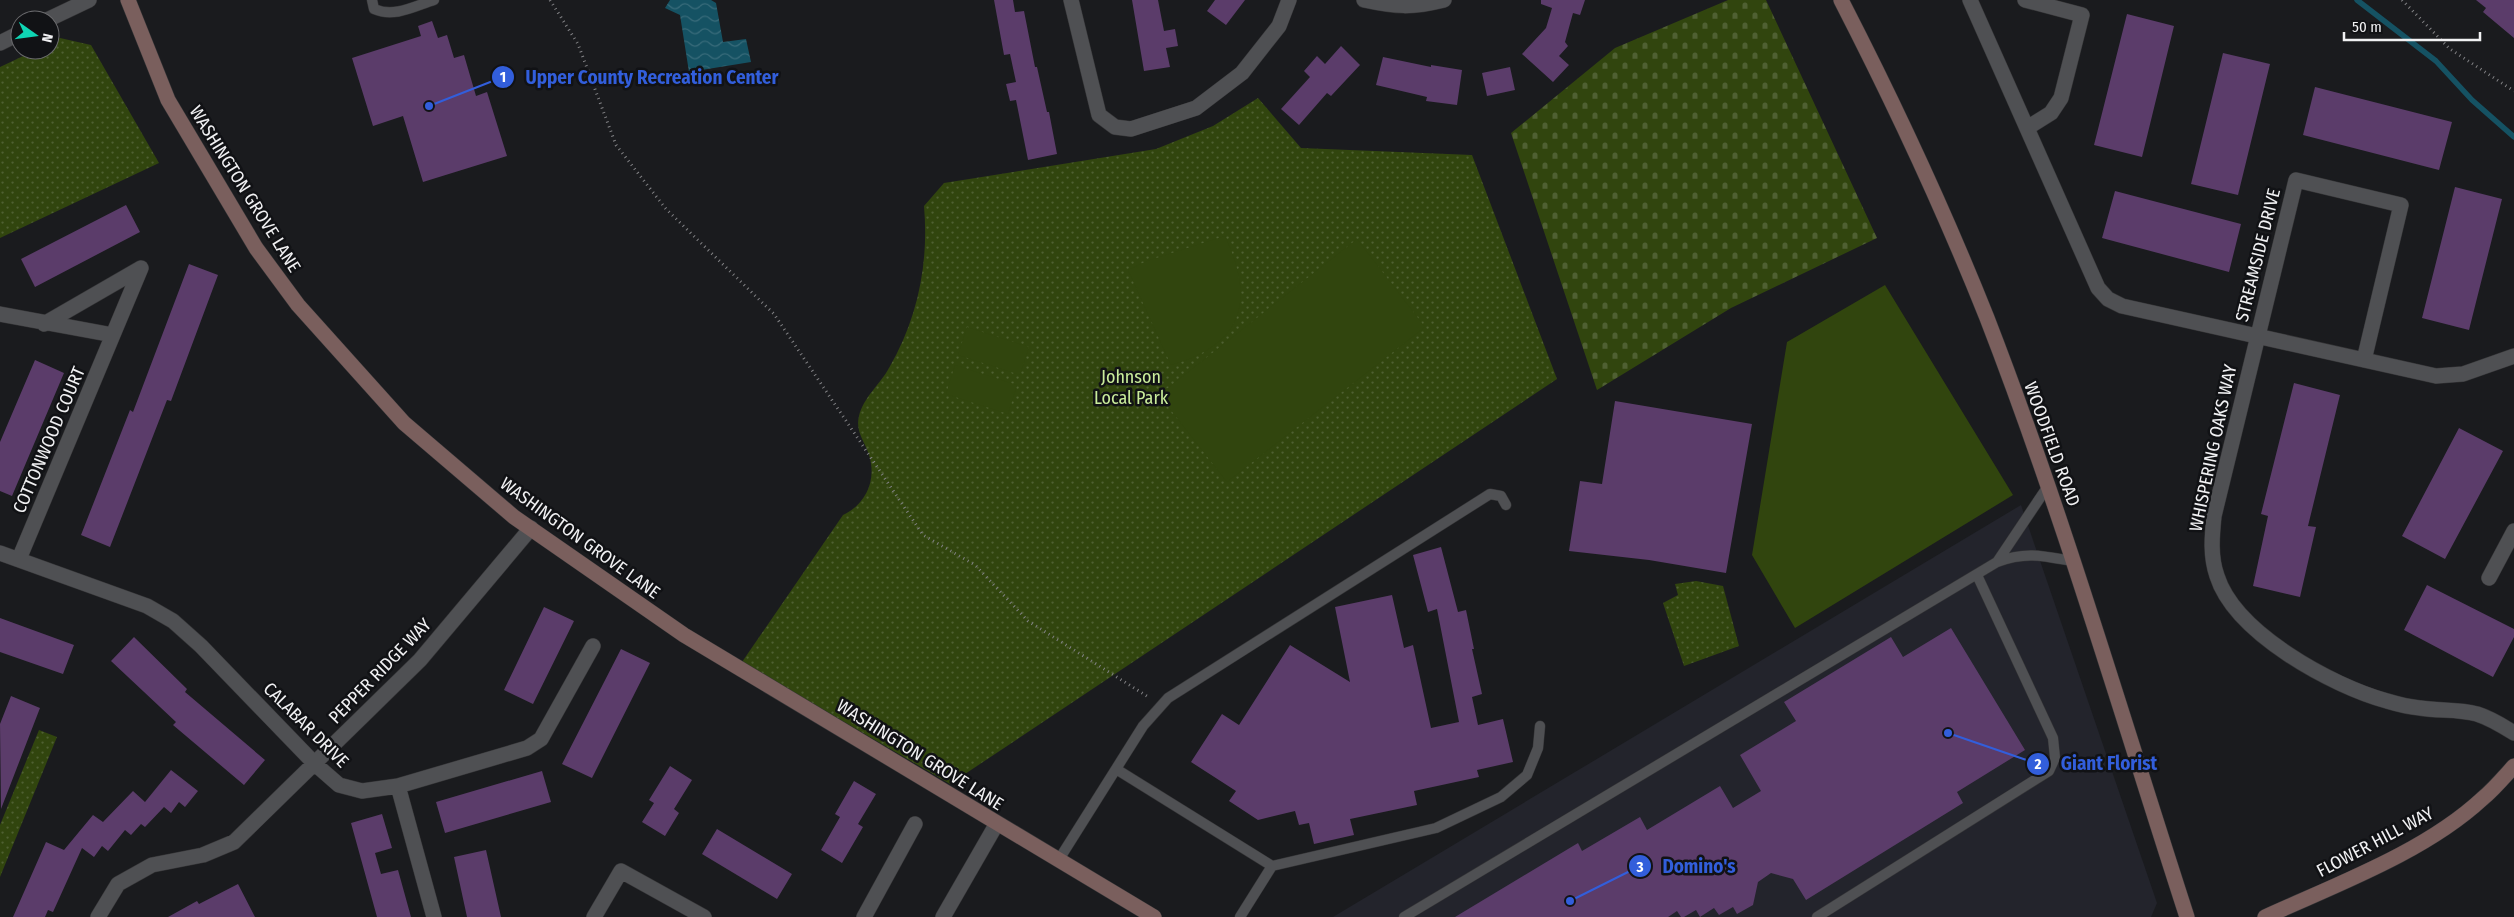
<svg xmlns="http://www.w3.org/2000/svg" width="2514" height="917" font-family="'Fira Sans Condensed',sans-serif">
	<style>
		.built { fill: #23242c }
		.cemetery { fill: url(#cemetery-stones) }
		.park { fill: url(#park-dots) }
		.garden { fill: #31450e }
		.water { fill: url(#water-waves) }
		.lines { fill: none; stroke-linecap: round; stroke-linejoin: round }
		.stream { stroke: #155263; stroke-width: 5.5 }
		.building { fill: #5b3c6a }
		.lane-casing { stroke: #353537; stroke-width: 11 }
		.street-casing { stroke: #353537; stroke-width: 16 }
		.secondary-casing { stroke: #353537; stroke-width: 16 }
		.path { stroke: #838386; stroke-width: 3; stroke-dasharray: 1 4; stroke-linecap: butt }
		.lane { stroke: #4f5053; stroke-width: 10 }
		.street { stroke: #4f5053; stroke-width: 15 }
		.secondary { stroke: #7a5f5d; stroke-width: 15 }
		.labels { text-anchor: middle; stroke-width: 5; stroke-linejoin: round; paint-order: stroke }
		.street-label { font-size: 18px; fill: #f1f1f3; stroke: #111215 }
		.park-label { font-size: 18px; fill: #caed9b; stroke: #111215 }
		.leader { fill: none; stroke: #325edb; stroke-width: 2 }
		.callout-dot { fill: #325edb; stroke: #111215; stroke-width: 2 }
		.mark-label { font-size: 15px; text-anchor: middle; font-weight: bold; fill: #fff }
		.callout-label { font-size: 19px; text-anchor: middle; font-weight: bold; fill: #325edb; stroke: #111215; stroke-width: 5; stroke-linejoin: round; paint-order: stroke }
	</style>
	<defs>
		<pattern id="cemetery-stones" width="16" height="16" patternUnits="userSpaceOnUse" patternTransform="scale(1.25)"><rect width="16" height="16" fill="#31450e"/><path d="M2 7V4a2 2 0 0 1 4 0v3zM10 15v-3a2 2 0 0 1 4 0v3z" fill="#4f6032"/></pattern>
		<pattern id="park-dots" width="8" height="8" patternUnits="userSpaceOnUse" patternTransform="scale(1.25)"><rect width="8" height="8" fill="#31450e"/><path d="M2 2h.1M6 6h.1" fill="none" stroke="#4f6032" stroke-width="1.8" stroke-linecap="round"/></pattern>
		<pattern id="water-waves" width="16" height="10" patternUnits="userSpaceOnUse" patternTransform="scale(1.25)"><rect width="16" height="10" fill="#155263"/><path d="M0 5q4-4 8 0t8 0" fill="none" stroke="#386b7a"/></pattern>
	</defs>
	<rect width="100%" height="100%" fill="#1a1b1e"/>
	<!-- built -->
	<path class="built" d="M2021 505 2157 903 2151 917H1333Z"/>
	<!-- cemetery -->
	<path class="cemetery" d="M1728 0H1766L1877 238 1731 308 1597 390 1511 133 1615 48Z"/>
	<!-- park -->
	<path class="park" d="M60 38 91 45 159 163 0 238V67L36 50H50V43Z
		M1258 98 1301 148 1472 155 1557 379 950 784 742 662 843 515C866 504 877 480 869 455 865 441 855 432 859 416 863 398 881 383 889 368 918 318 929 263 924 206L944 183 1156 149 1213 126Z
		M1696 581 1723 586 1739 646 1684 666 1663 603 1678 595 1675 584Z
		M39 730 57 737 0 877V825Z"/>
	<!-- garden -->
	<path class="garden" d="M1225 236C1255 301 1244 344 1171 365L1128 270 1147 261Z
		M1357 239 1425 327 1227 482 1159 395Z
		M1885 285 2013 495 1795 628 1752 555 1787 342Z
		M967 327 1029 347 1020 375 958 355Z
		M955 365 1017 385 1008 414 946 394Z"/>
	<!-- water -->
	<path class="water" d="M670 0H711L716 3 723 42 746 39 751 62 689 72 680 15 665 8Z"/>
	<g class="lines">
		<!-- stream -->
		<path class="stream" d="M2357 0 2436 61 2472 100 2514 137"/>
	</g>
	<!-- building -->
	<path class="building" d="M994 0H1013L1015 12 1024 11 1035 67H1037L1047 112H1049L1057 154 1028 160 1016 100 1010 101 1006 84 1016 82 1010 54 1004 55Z
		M1132 0H1158L1164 31 1175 29 1178 46 1166 48 1170 67 1144 71Z
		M1215 0H1245L1226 25 1207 11Z
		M1541 0H1585L1580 15 1573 13 1565 42 1568 46 1559 56 1569 65 1553 82 1522 54 1546 28 1552 8 1541 4Z
		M2476 0H2514V38L2483 12 2486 8Z
		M2127 14 2174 26 2142 157 2094 145Z
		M432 21 438 38 447 35 454 58 464 55 476 96 487 92 507 156 423 182 403 116 373 126 352 58 421 36 418 26Z
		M1341 46 1360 65 1331 96 1327 93 1299 125 1281 109 1310 77 1304 71 1317 56 1325 64Z
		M2223 53 2270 64 2238 195 2191 184Z
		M1383 57 1431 67V65L1462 70 1457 105 1426 101 1427 97 1376 85Z
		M1510 67 1515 90 1487 96 1482 73Z
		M2315 87 2452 122 2439 170 2303 135Z
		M2455 187 2502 199 2469 330 2422 318Z
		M2115 191 2241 224 2229 272 2102 238Z
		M126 205 140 232 35 287 21 259Z
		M189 264 218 275 171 401 167 400 110 547 81 535 130 410 133 412Z
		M35 360 64 373 12 496 0 491V442Z
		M2294 383 2340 395 2308 526 2316 527 2300 597 2253 586 2268 516 2261 514Z
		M1615 401 1752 424 1726 573 1649 560 1569 551 1580 481 1602 484Z
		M2459 428 2503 451 2445 559 2402 536Z
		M1441 547 1458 612 1466 610 1474 649H1472L1482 694 1472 697 1478 725 1503 719 1513 762 1477 770 1479 777 1414 791 1417 805 1350 819 1354 835 1314 844 1309 823 1299 825 1295 811 1258 820 1229 801 1236 791 1191 762 1222 714 1239 725 1290 645 1350 682 1335 607 1392 595 1404 648 1413 645 1431 728 1459 722 1437 609 1428 612 1413 555Z
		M2427 585 2514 629V637L2493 677 2404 630Z
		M544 607 574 621 533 704 504 690Z
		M0 618 74 645 63 674 0 652Z
		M1951 628 2025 750 1957 792 1963 803 1806 900 1793 879 1771 873 1758 882 1753 905 1737 914 1733 907 1719 915 1714 908 1700 917 1696 910 1684 917H1681L1677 911 1668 917H1455L1578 843 1582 851 1640 817 1647 830 1720 786 1733 808 1761 791 1740 755 1796 721 1784 702 1891 637 1903 657Z
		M134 637 187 689 185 692 265 760 244 785 173 725 176 722 111 661Z
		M621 649 650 663 592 778 562 764Z
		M11 696 40 708 1 809 0 724Z
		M670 766 692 780 674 809 679 813 665 836 642 822 654 803 649 800Z
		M171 770 198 791 185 807 179 802 171 813 164 807 145 827 141 824 131 835 125 830 108 851 102 846 94 857 82 848 53 912 48 910 45 917H13L46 842 64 850 93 815 103 822 133 791 145 802Z
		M542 771 551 802 445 833 436 802Z
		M854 781 876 794 858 824 863 827 842 863 821 850 840 817 835 814Z
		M382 814 392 848 375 853 381 874 398 870 411 917H377L351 823Z
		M717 829 792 874 777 899 702 854Z
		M486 850 501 917H467L454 857Z
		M238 884 255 917H168L197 901 199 904Z"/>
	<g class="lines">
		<!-- lane casing -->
		<g class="lane-casing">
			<path id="lane" d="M372 0 374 9C394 18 415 6 434 0
				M1997 562 2048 486
				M1116 769 1272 866 1240 917
				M1058 861 1143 726 1168 698 1490 494 1501 496 1506 505
				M1272 866 1436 828 1501 797 1527 775 1538 748 1540 726
				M1404 917 1997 562C2026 551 2044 556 2072 561
				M1817 917 2049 771 2055 758 2053 738 1977 575"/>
		</g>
		<!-- street casing -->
		<g class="street-casing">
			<path id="street" d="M1071 0 1099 115 1115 127 1131 129 1196 108 1242 73 1279 26 1289 0
				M1364 0C1396 7 1412 8 1444 0
				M1970 0 2098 288 2108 299 2122 306 2436 376 2463 374 2514 356
				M2025 0 2082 15 2061 98 2051 113 2027 128
				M47 20 89 0
				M0 43 20 33
				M0 314 113 335
				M2364 360 2401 205 2296 180 2214 516C2212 536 2210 556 2217 576 2235 633 2332 686 2387 701 2397 704 2409 707 2420 708 2439 711 2458 709 2477 714 2490 718 2503 726 2514 733
				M0 553 147 606 173 621 201 646 315 764 339 785 362 791 398 786 527 748 541 739 593 646
				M19 559 141 268 44 324
				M2489 578 2514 531
				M398 786 434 917
				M98 917 118 884 152 865 203 855 234 842 420 660 531 528
				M594 917 621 871 704 917
				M864 917 915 824
				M943 917 996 825"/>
		</g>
		<!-- secondary casing -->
		<g class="secondary-casing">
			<path id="secondary" d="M128 0 168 100 256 248 298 305 404 423 514 517 684 635 1154 917
				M1841 0C1894 103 1944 210 1987 318 2063 514 2122 717 2187 917
				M2265 917C2335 885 2425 852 2482 799 2494 789 2504 777 2514 766"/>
		</g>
		<!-- path -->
		<path class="path" d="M550 0 578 44 616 145 666 209 774 314 923 535 975 565 1028 621 1150 698
			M2402 0 2450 49 2514 91"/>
		<!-- lane -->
		<use href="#lane" class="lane"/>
		<!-- street -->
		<use href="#street" class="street"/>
		<!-- secondary -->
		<use href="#secondary" class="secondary"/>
	</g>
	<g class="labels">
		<!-- street labels -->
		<g class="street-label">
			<text transform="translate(245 189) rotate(58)" y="6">WASHINGTON GROVE LANE</text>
			<text transform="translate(2258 255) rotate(-76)" y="6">STREAMSIDE DRIVE</text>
			<text transform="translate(49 440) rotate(-67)" y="6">COTTONWOOD COURT</text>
			<text transform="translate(2052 444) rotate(70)" y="6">WOODFIELD ROAD</text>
			<text transform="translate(2213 448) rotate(-78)" y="6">WHISPERING OAKS WAY</text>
			<text transform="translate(580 538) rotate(36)" y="6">WASHINGTON GROVE LANE</text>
			<text transform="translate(380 671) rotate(-46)" y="6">PEPPER RIDGE WAY</text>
			<text transform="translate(306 725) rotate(45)" y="6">CALABAR DRIVE</text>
			<text transform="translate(920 755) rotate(32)" y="6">WASHINGTON GROVE LANE</text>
			<text transform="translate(2375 842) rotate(-28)" y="6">FLOWER HILL WAY</text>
		</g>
		<!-- park labels -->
		<g class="park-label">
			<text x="1131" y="383">Johnson<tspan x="1131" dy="21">Local Park</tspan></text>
		</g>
	</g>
	<!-- callouts -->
	<path class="leader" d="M429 106L503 77M1948 733L2038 764M1570 901L1640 866"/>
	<g class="callout-dot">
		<circle cx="429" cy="106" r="5"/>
		<circle cx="1948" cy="733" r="5"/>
		<circle cx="1570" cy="901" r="5"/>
		<circle cx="503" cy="77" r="12"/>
		<circle cx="2038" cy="764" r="12"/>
		<circle cx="1640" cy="866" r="12"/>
	</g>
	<g class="mark-label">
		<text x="503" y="82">1</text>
		<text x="2038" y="769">2</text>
		<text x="1640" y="872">3</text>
	</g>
	<g class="callout-label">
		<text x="652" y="84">Upper County Recreation Center</text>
		<text x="2109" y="770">Giant Florist</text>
		<text x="1699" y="873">Domino's</text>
	</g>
	<!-- north arrow -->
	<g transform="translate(35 35) rotate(104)"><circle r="24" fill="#111215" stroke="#6b6b6e"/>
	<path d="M0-4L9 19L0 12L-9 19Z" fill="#0fd5b4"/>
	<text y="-8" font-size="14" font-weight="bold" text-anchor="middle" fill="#f1f1f3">N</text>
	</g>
	<!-- scale -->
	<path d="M2344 32v8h136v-8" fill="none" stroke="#f1f1f3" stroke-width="2.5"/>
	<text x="2352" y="32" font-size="15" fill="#f1f1f3" stroke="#111215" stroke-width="4" paint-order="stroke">50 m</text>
</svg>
